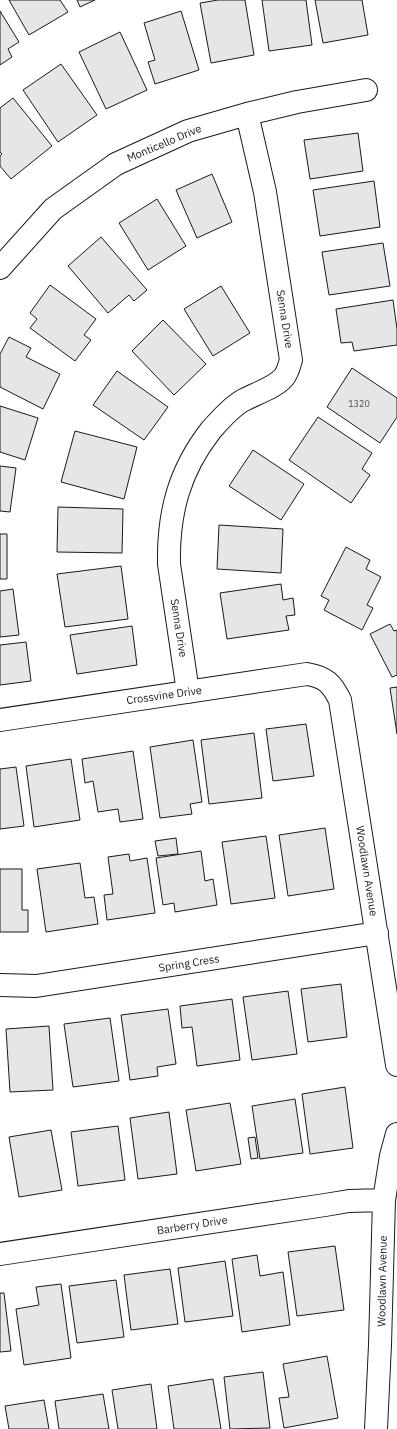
<svg xmlns="http://www.w3.org/2000/svg" width="397" height="1429" font-family="'IBM Plex Sans',sans-serif">
	<style>
		.building { fill: #e6e6e6; stroke: #1a1a1a }
		.lines { fill: none; stroke-linecap: round; stroke-linejoin: round }
		.minor-casing { stroke: #1a1a1a; stroke-width: 24 }
		.minor { stroke: #fff; stroke-width: 22 }
		.labels { text-anchor: middle; stroke-width: 3; stroke-linejoin: round; paint-order: stroke }
		.number-label { font-size: 9px; fill: #4d4d4d }
		.street-label { font-size: 11px; fill: #1a1a1a; stroke: #fff }
	</style>
	<rect width="100%" height="100%" fill="#fff"/>
	<!-- building -->
	<path class="building" d="M9 0H60L68 12 29 35Z
		M77 0H95L80 7Z
		M218 0H245L254 55 211 63 200 3Z
		M262 0H306L312 45 269 51Z
		M315 0H362L368 35 323 43Z
		M0 11 19 42 8 49 12 57 0 65Z
		M181 11 199 70 155 84 148 62 155 60 144 23Z
		M120 32 147 90 106 109 79 52Z
		M61 64 97 115 58 142 23 90Z
		M13 98 52 146 11 179 0 166V156L2 154 0 152V108Z
		M358 133 363 171 310 179 304 140Z
		M212 174 232 222 197 238 176 190Z
		M374 181 380 227 320 236 313 190Z
		M157 199 186 246 148 270 119 223Z
		M101 237 147 290 134 301 129 295 108 313 68 266Z
		M383 243 390 286 329 295 322 252Z
		M50 285 96 319 84 335 91 340 75 361 30 328 37 319 30 313Z
		M221 286 250 333 213 356 184 309Z
		M393 300 397 329V345L354 351 352 342 341 343 336 309Z
		M163 320 206 364 174 395 132 351Z
		M9 337 31 348 26 357 60 374 43 409 0 387V354Z
		M352 368 397 398V417L380 443 327 407Z
		M117 371 168 407 144 440 93 405Z
		M0 406 38 418 25 460 0 452Z
		M318 417 372 453 362 469 370 475 351 503 289 460Z
		M75 431 137 447 124 499 61 482Z
		M253 450 304 484 281 520 229 486Z
		M0 466 16 468 10 512 0 511Z
		M58 507 123 509 122 553 57 552Z
		M219 525 283 529 281 573 217 569Z
		M0 534H7V579H0Z
		M346 547 370 560 366 569 381 577 367 605 373 608 362 630 324 610 329 600 321 596Z
		M121 566 128 619 65 627 57 574Z
		M281 584 283 600 293 598 295 615 286 616 289 630 227 639 220 593Z
		M13 589 19 635 0 637V591Z
		M390 624 394 631 397 630V675L392 677 370 634Z
		M132 626 137 665 77 674 70 635Z
		M26 642 31 681 0 685V645Z
		M397 687V734L390 688Z
		M306 724 314 776 273 781 266 729Z
		M254 733 262 798 209 804 201 740Z
		M193 740 202 802 190 804 192 814 160 818 150 747Z
		M133 751 143 819 120 822 118 809 98 812 93 781 85 783 82 759Z
		M71 759 80 820 34 827 26 766Z
		M16 767 24 826 0 829V769Z
		M325 828 334 889 288 896 279 835Z
		M266 836 275 898 231 904 222 842Z
		M176 838 178 854 158 856 155 841Z
		M201 851 205 881 213 879 217 905 175 912 174 903 163 905 156 858Z
		M129 854 130 861 147 858 155 913 107 920 104 895 113 894 108 857Z
		M80 863 85 898 94 897 98 924 46 932 37 869Z
		M0 869H22V910H28V932H0Z
		M341 984 347 1037 308 1042 301 989Z
		M288 991 297 1054 252 1060 243 997Z
		M232 999 240 1060 197 1066 192 1027 182 1028 180 1006Z
		M168 1009 176 1064 157 1067 158 1076 130 1080 121 1015Z
		M110 1018 119 1081 73 1087 64 1024Z
		M49 1026 53 1090 10 1092 6 1029Z
		M345 1087 353 1148 310 1154 302 1094Z
		M295 1099 303 1153 260 1159 252 1106Z
		M230 1103 241 1164 196 1171 186 1110Z
		M169 1112 177 1174 138 1179 130 1118Z
		M118 1126 125 1180 78 1186 71 1132Z
		M51 1130 62 1190 19 1197 9 1137Z
		M255 1137 258 1158 251 1159 248 1138Z
		M335 1246 344 1310 297 1316 288 1252Z
		M257 1255 260 1276 283 1272 290 1325 242 1332 232 1259Z
		M225 1261 233 1316 185 1322 178 1268Z
		M170 1269 178 1324 131 1330 124 1275Z
		M116 1280 124 1337 77 1343 69 1286Z
		M61 1284 71 1358 24 1365 16 1309 39 1305 36 1287Z
		M0 1293H4L11 1351 0 1352Z
		M327 1356 338 1418 284 1428 279 1398 289 1397 283 1364Z
		M263 1372 270 1428 230 1429 224 1377Z
		M213 1379 221 1429H174L168 1386Z
		M151 1384 157 1429H118L112 1390Z
		M103 1394 109 1429H59L55 1401Z
		M44 1400 49 1429H9L5 1406Z"/>
	<g class="lines">
		<!-- minor casing -->
		<g class="minor-casing">
			<path id="minor" d="M0 268 53 209 116 164 188 131 247 114 297 102 366 90
				M188 692 169 564C168 513 179 471 211 430 220 420 230 408 242 401 254 394 275 388 284 377 288 372 289 366 291 360L265 192 247 114
				M0 720 307 674C326 677 332 684 340 700L397 1065
				M0 985 36 986 377 933
				M0 1254 325 1205 349 1201 384 1200
				M376 1429 380 1345 384 1200 391 1156 397 1134"/>
		</g>
		<!-- minor -->
		<use href="#minor" class="minor"/>
	</g>
	<g class="labels">
		<!-- number labels -->
		<g class="number-label">
			<text x="359" y="407">1320</text>
		</g>
		<!-- street labels -->
		<g class="street-label">
			<text transform="translate(164 143) rotate(-23)" y="4">Monticello Drive</text>
			<text transform="translate(285 319) rotate(81)" y="4">Senna Drive</text>
			<text transform="translate(179 628) rotate(81)" y="4">Senna Drive</text>
			<text transform="translate(164 695) rotate(-8)" y="4">Crossvine Drive</text>
			<text transform="translate(367 871) rotate(81)" y="4">Woodlawn Avenue</text>
			<text transform="translate(189 963) rotate(-9)" y="4">Spring Cress</text>
			<text transform="translate(192 1225) rotate(-9)" y="4">Barberry Drive</text>
			<text transform="translate(382 1281) rotate(-89)" y="4">Woodlawn Avenue</text>
		</g>
	</g>
</svg>
